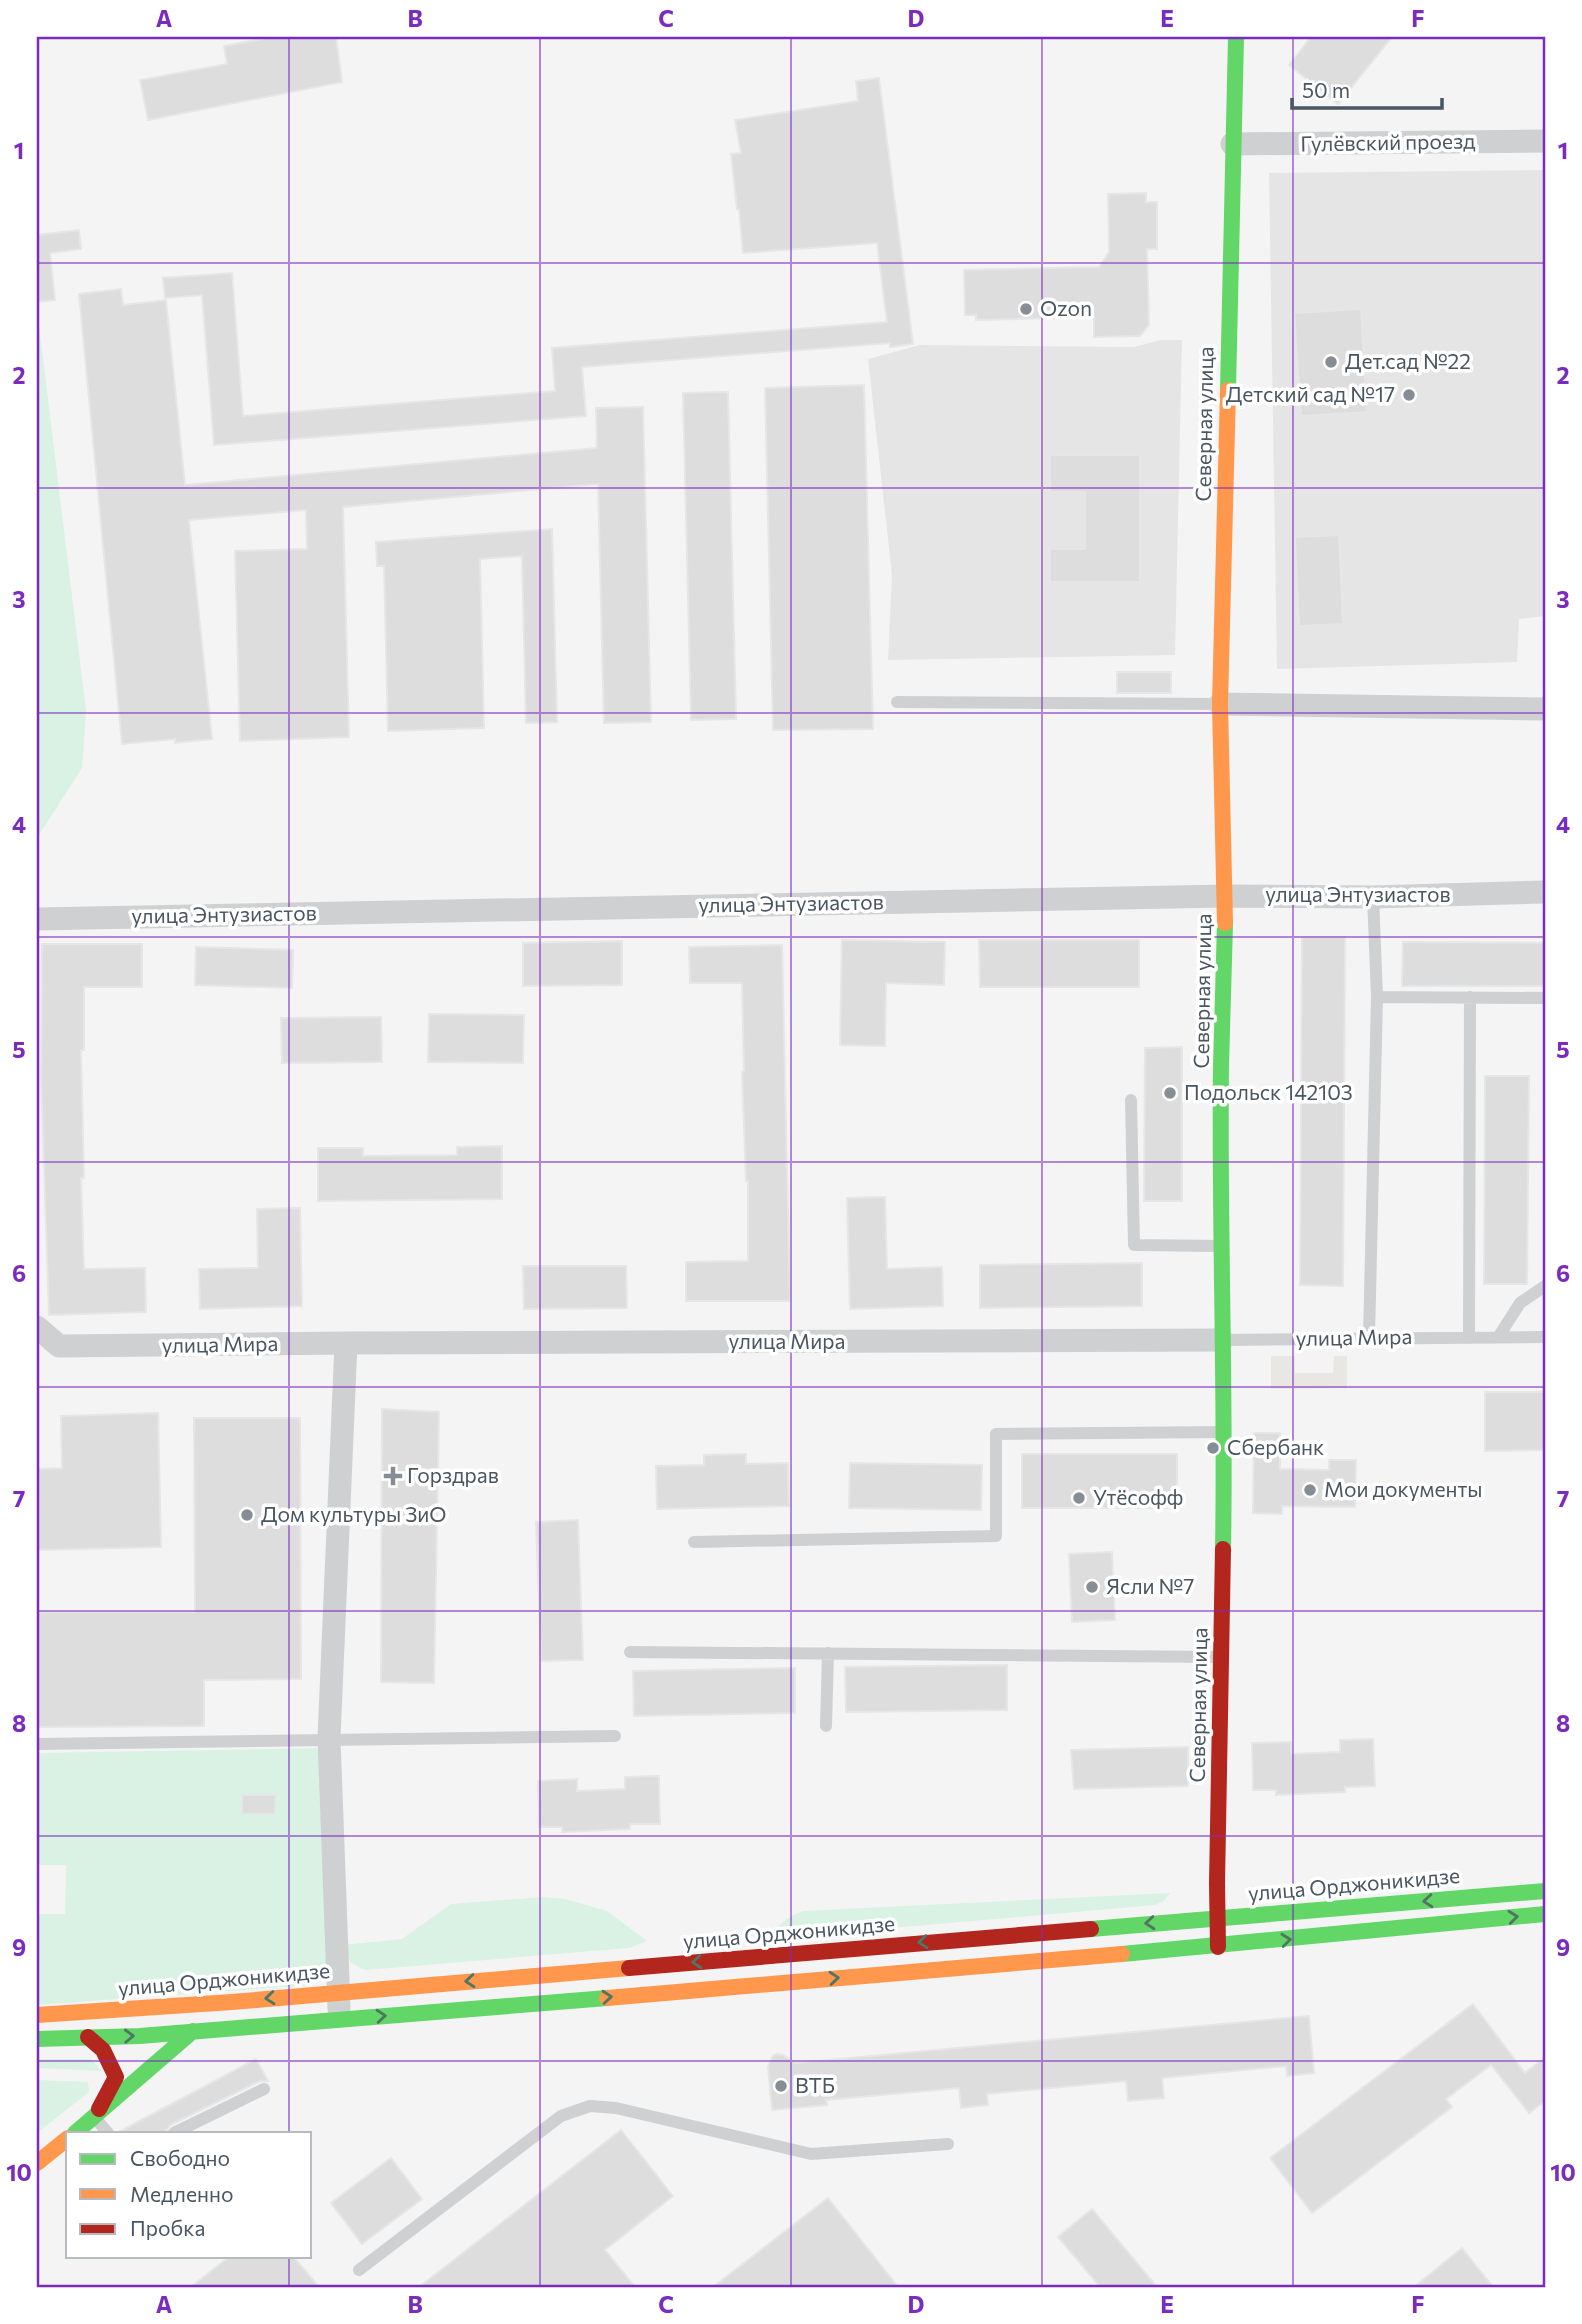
<svg xmlns="http://www.w3.org/2000/svg" width="1582" height="2324" font-family="Commissioner,sans-serif">
	<style>
		.commercial { fill: #e8e7e3 }
		.education { fill: #e6e5e6 }
		.green { fill: #d9f2e3 }
		.building { fill: #ddddde; stroke: #e5e6e7; stroke-width: 2 }
		.lines { fill: none; stroke-linecap: round; stroke-linejoin: round }
		.lane { stroke: #ced0d2; stroke-width: 12 }
		.street { stroke: #ced0d2; stroke-width: 23 }
		.fast { stroke: #63d668; stroke-width: 16 }
		.slow { stroke: #ff974d; stroke-width: 16 }
		.jam { stroke: #b3261e; stroke-width: 16 }
		.oneway { stroke: #507663 }
		.grid { fill: none; stroke: #7b2cbf; stroke-width: 2; stroke-opacity: 0.55 }
		.poi-dot { fill: #868d94; stroke: #fff; stroke-width: 2.5 }
		.labels { text-anchor: middle; stroke-width: 7; stroke-linejoin: round; paint-order: stroke }
		.street-label { font-size: 21px; fill: #4a5661; stroke: #fff }
		.poi-label { font-size: 21px; fill: #4a5661; stroke: #fff; text-anchor: start }
		.neatline { fill: none; stroke: #7b2cbf; stroke-width: 2.5 }
		.grid-label { font-size: 23px; text-anchor: middle; font-weight: bold; fill: #7b2cbf }
	</style>
	<rect width="100%" height="100%" fill="#f4f4f4"/>
	<!-- commercial -->
	<path class="commercial" d="M1271 1356H1295V1373H1333L1334 1356H1347V1388L1271 1389Z"/>
	<!-- education -->
	<path class="education" d="M1545 170V616L1519 619 1517 662 1277 669 1269 173Z
		M1161 340H1182L1175 655 888 660 892 575 868 359 920 345 1134 347Z"/>
	<!-- green -->
	<path class="green" d="M37 325H39L86 711 82 768 37 838Z
		M325 1748 331 1956 325 1973 309 1985 37 2005V1914H65L66 1865H37V1753Z
		M1170 1893 1164 1901 1155 1905 777 1938 775 1933C780 1921 791 1916 803 1911Z
		M544 1897 565 1899 607 1911 647 1941 629 1948 366 1970C351 1965 346 1959 342 1945L402 1939 451 1904Z
		M37 2059H91L102 2071 37 2068Z
		M37 2080 88 2082 89 2092 37 2133Z"/>
	<!-- building -->
	<path class="building" d="M273 37H336L342 82 148 120 140 80 227 64 224 46Z
		M1311 37H1392L1338 104 1289 65Z
		M879 78 913 344 890 347V343L582 367 586 416 214 445 202 295 165 298 163 278 232 273 243 416 555 391 552 348 887 322 877 243 743 253 739 209H737L731 154 741 153 735 120 858 101 856 81Z
		M1146 193V202H1157V249H1147L1149 325 1140 336 1094 337V317L976 320V315H965L964 270 1099 267 1109 252 1108 194Z
		M79 230 81 249 50 253 55 300 37 302V235Z
		M121 289 123 305 166 300 185 485 597 448 596 408 643 407 651 722 604 723 598 484 343 507 349 737 240 741 235 551 307 549 306 510 189 520 212 739 175 743V739L122 744 79 294Z
		M1361 309 1367 412 1301 416 1294 313Z
		M864 385 873 729 773 730 765 388Z
		M728 392 736 719 691 720 683 393Z
		M1050 455H1140V582H1050V549H1085V492H1050Z
		M552 529 557 722 526 723 522 556 480 559 484 728 388 731 384 566H377L376 542Z
		M1339 535 1343 624 1299 626 1295 537Z
		M1117 672H1171V693H1117Z
		M1302 937H1345L1343 1286 1300 1285Z
		M842 940 945 942 944 985 886 983 885 1046 840 1045Z
		M979 940H1139V987H980Z
		M622 941V985L523 986V943Z
		M1403 942 1545 943V986H1402Z
		M42 944H142V987H84V1050H81L84 1178H81L84 1269 145 1268 146 1312 49 1315 41 1077Z
		M782 945 790 1301H686V1262L748 1261V1181H746L742 1072H744L742 983H690L689 947Z
		M196 947 293 950 292 988 195 985Z
		M429 1014 524 1015 523 1063 428 1062Z
		M381 1017 382 1062 282 1063 281 1018Z
		M1182 1047V1201H1144L1145 1048Z
		M1485 1076H1529L1527 1284H1484Z
		M502 1146V1199L318 1201V1148H363V1156L457 1155V1147Z
		M885 1197 887 1269 942 1267 943 1306 850 1309 847 1198Z
		M300 1208 302 1306 200 1309 199 1269 258 1268 257 1209Z
		M1142 1263V1306L980 1308V1265Z
		M523 1266H626L627 1308 524 1309Z
		M1485 1392H1545V1450L1485 1451Z
		M382 1409 439 1412 434 1683 381 1682Z
		M158 1413 161 1547 37 1550V1469L62 1468 61 1416Z
		M194 1418H300L301 1679 204 1680V1726L37 1727V1612H195Z
		M1254 1433H1280V1469L1329 1470V1460H1356L1355 1507 1282 1506V1514L1253 1513Z
		M746 1454V1464L788 1463 789 1506 657 1509 656 1466 704 1465V1455Z
		M1022 1454H1177V1508H1022Z
		M850 1463 982 1465 981 1510 849 1508Z
		M578 1520 583 1660 541 1661 536 1522Z
		M1112 1552 1115 1620 1072 1622 1069 1554Z
		M1007 1665V1710L846 1712 845 1667Z
		M795 1668V1713L634 1716 633 1671Z
		M1373 1739 1375 1786 1345 1787V1792L1276 1795V1790H1253L1252 1743 1291 1742V1754L1340 1752V1740Z
		M1188 1747V1786L1074 1789 1071 1750Z
		M659 1776 660 1824H630V1829L562 1832V1827H539L538 1781 577 1779V1791L625 1789V1777Z
		M242 1795H276L275 1814H242Z
		M1473 2004 1525 2073 1545 2057V2101L1529 2113 1491 2065 1446 2099 1452 2107 1312 2213 1270 2158Z
		M1309 2016 1314 2073 1287 2076 1286 2066 1162 2078 1164 2098 1128 2101 1126 2081 987 2094 988 2105 961 2108 959 2088 826 2100 827 2105 772 2110 768 2067 772 2057 777 2054 783 2055 795 2063Z
		M256 2059 268 2081H260L170 2125 165 2133H117Z
		M621 2130 673 2196 605 2250 635 2287H419Z
		M391 2158 422 2199 362 2244 331 2203Z
		M828 2198 898 2287H713Z
		M1092 2209 1157 2287H1100L1058 2237Z
		M1462 2248 1493 2287H1414Z
		M230 2256H293L319 2287H191Z"/>
	<g class="lines">
		<!-- lane -->
		<path class="lane" d="M897 702 1219 704
			M1377 997 1545 998
			M1131 1100 1134 1245 1219 1246
			M1499 1336 1520 1303 1545 1286
			M1469 1337 1470 997
			M1369 1338 1377 997 1373 897
			M1224 1340 1545 1337
			M694 1542 996 1536V1434L1225 1432
			M630 1652 1220 1657
			M826 1726 828 1653
			M37 1744 615 1736
			M95 2118 108 2133
			M174 2133 264 2089
			M359 2270 561 2116 590 2106 616 2108 811 2154 948 2144"/>
		<!-- street -->
		<path class="street" d="M1232 144 1545 141
			M1220 704 1545 709
			M37 919 1226 896 1373 897 1545 892
			M37 1327 59 1346 346 1343 1222 1340
			M339 2008 329 1738 346 1343"/>
		<!-- fast -->
		<path class="fast" d="M1228 390 1236 37
			M1223 1549C1226 1388 1219 1227 1221 1066 1222 1019 1224 971 1225 923
			M1091 1929 1545 1891
			M1122 1954 1545 1914
			M37 2039 140 2036 607 1998
			M75 2133 193 2031"/>
		<!-- slow -->
		<path class="slow" d="M1225 923 1220 704 1228 390
			M607 1998 1122 1954
			M37 2015 232 2002 629 1968
			M37 2163 68 2138"/>
		<!-- jam -->
		<path class="jam" d="M1218 1947 1217 1883 1223 1549
			M629 1968 1091 1929
			M88 2037 103 2050 116 2077 99 2109"/>
	</g>
	<!-- one-way arrows -->
	<defs><path id="oneway-chevron" d="M-2-3.5L2.5 0L-2 3.5" fill="none" stroke-width="1.6" stroke-linecap="round" stroke-linejoin="round" transform="scale(1.75)"/></defs>
	<g class="oneway">
		<use href="#oneway-chevron" transform="translate(1428 1901) rotate(175)"/>
		<use href="#oneway-chevron" transform="translate(1513 1917) rotate(-6)"/>
		<use href="#oneway-chevron" transform="translate(1150 1923) rotate(175)"/>
		<use href="#oneway-chevron" transform="translate(1286 1940) rotate(-6)"/>
		<use href="#oneway-chevron" transform="translate(923 1942) rotate(175)"/>
		<use href="#oneway-chevron" transform="translate(697 1962) rotate(175)"/>
		<use href="#oneway-chevron" transform="translate(834 1978) rotate(-5)"/>
		<use href="#oneway-chevron" transform="translate(470 1981) rotate(175)"/>
		<use href="#oneway-chevron" transform="translate(607 1997) rotate(-5)"/>
		<use href="#oneway-chevron" transform="translate(270 1998) rotate(175)"/>
		<use href="#oneway-chevron" transform="translate(381 2016) rotate(-5)"/>
		<use href="#oneway-chevron" transform="translate(129 2036) rotate(-2)"/>
	</g>
	<!-- grid -->
	<path class="grid" d="M289 37V2133M540 37V2287M791 37V2287M1042 37V2287M1293 37V2287M37 263H1545M37 488H1545M37 713H1545M37 937H1545M37 1162H1545M37 1387H1545M37 1611H1545M37 1836H1545M37 2061H1545M289 2256V2287"/>
	<!-- markers -->
	<g class="poi-dot">
		<circle cx="1026" cy="309" r="7"/>
		<circle cx="1331" cy="362" r="7"/>
		<circle cx="1409" cy="395" r="7"/>
		<circle cx="1170" cy="1093" r="7"/>
		<circle cx="1213" cy="1448" r="7"/>
		<path d="M389.5 1465.5h7v7h7v7h-7v7h-7v-7h-7v-7h7z"/>
		<circle cx="1310" cy="1490" r="7"/>
		<circle cx="1079" cy="1498" r="7"/>
		<circle cx="247" cy="1515" r="7"/>
		<circle cx="1092" cy="1587" r="7"/>
		<circle cx="781" cy="2086" r="7"/>
	</g>
	<g class="labels">
		<!-- street labels -->
		<g class="street-label">
			<text transform="translate(1388 143) rotate(-1)" y="7">Гулёвский проезд</text>
			<text transform="translate(1205 424) rotate(-89)" y="7">Северная улица</text>
			<text x="1358" y="902">улица Энтузиастов</text>
			<text transform="translate(791 904) rotate(-1)" y="7">улица Энтузиастов</text>
			<text transform="translate(224 915) rotate(-1)" y="7">улица Энтузиастов</text>
			<text transform="translate(1203 991) rotate(-89)" y="7">Северная улица</text>
			<text transform="translate(1354 1338) rotate(-1)" y="7">улица Мира</text>
			<text x="787" y="1349">улица Мира</text>
			<text transform="translate(220 1345) rotate(-1)" y="7">улица Мира</text>
			<text transform="translate(1199 1705) rotate(-89)" y="7">Северная улица</text>
			<text transform="translate(1354 1885) rotate(-5)" y="7">улица Орджоникидзе</text>
			<text transform="translate(789 1933) rotate(-5)" y="7">улица Орджоникидзе</text>
			<text transform="translate(224 1980) rotate(-5)" y="7">улица Орджоникидзе</text>
		</g>
		<!-- poi labels -->
		<g class="poi-label">
			<text x="1040" y="316">Ozon</text>
			<text x="1345" y="369">Дет.сад №22</text>
			<text x="1395" y="402" text-anchor="end">Детский сад №17</text>
			<text x="1184" y="1100">Подольск 142103</text>
			<text x="1227" y="1455">Сбербанк</text>
			<text x="407" y="1483">Горздрав</text>
			<text x="1324" y="1497">Мои документы</text>
			<text x="1093" y="1505">Утёсофф</text>
			<text x="261" y="1522">Дом культуры ЗиО</text>
			<text x="1106" y="1594">Ясли №7</text>
			<text x="795" y="2093">ВТБ</text>
		</g>
	</g>
	<!-- border -->
	<rect width="1582" height="2324" fill="none" stroke="#ffffff" stroke-width="77"/>
	<!-- legend -->
	<rect x="66" y="2132" width="245" height="126" fill="#ffffff" stroke="#b7bbc0" stroke-width="2"/>
	<rect x="80" y="2154" width="35" height="10" fill="#63d668" stroke="#b7bbc0" stroke-width="2"/>
	<text x="130" y="2166" font-size="21" fill="#4a5661">Свободно</text>
	<rect x="80" y="2189" width="35" height="10" fill="#ff974d" stroke="#b7bbc0" stroke-width="2"/>
	<text x="130" y="2202" font-size="21" fill="#4a5661">Медленно</text>
	<rect x="80" y="2224" width="35" height="10" fill="#b3261e" stroke="#b7bbc0" stroke-width="2"/>
	<text x="130" y="2236" font-size="21" fill="#4a5661">Пробка</text>
	<!-- scale -->
	<path d="M1292 98v10h150v-10" fill="none" stroke="#4a5661" stroke-width="3.5"/>
	<text x="1302" y="98" font-size="21" fill="#4a5661" stroke="#ffffff" stroke-width="5" paint-order="stroke">50 m</text>
	<rect x="38" y="38" width="1506" height="2248" class="neatline"/>
	<g class="grid-label">
		<text x="164" y="27">A</text>
		<text x="415" y="27">B</text>
		<text x="666" y="27">C</text>
		<text x="916" y="27">D</text>
		<text x="1167" y="27">E</text>
		<text x="1418" y="27">F</text>
		<text x="19" y="159">1</text>
		<text x="1563" y="159">1</text>
		<text x="19" y="384">2</text>
		<text x="1563" y="384">2</text>
		<text x="19" y="608">3</text>
		<text x="1563" y="608">3</text>
		<text x="19" y="833">4</text>
		<text x="1563" y="833">4</text>
		<text x="19" y="1058">5</text>
		<text x="1563" y="1058">5</text>
		<text x="19" y="1282">6</text>
		<text x="1563" y="1282">6</text>
		<text x="19" y="1507">7</text>
		<text x="1563" y="1507">7</text>
		<text x="19" y="1732">8</text>
		<text x="1563" y="1732">8</text>
		<text x="19" y="1956">9</text>
		<text x="1563" y="1956">9</text>
		<text x="19" y="2181">10</text>
		<text x="1563" y="2181">10</text>
		<text x="164" y="2313">A</text>
		<text x="415" y="2313">B</text>
		<text x="666" y="2313">C</text>
		<text x="916" y="2313">D</text>
		<text x="1167" y="2313">E</text>
		<text x="1418" y="2313">F</text>
	</g>
</svg>
